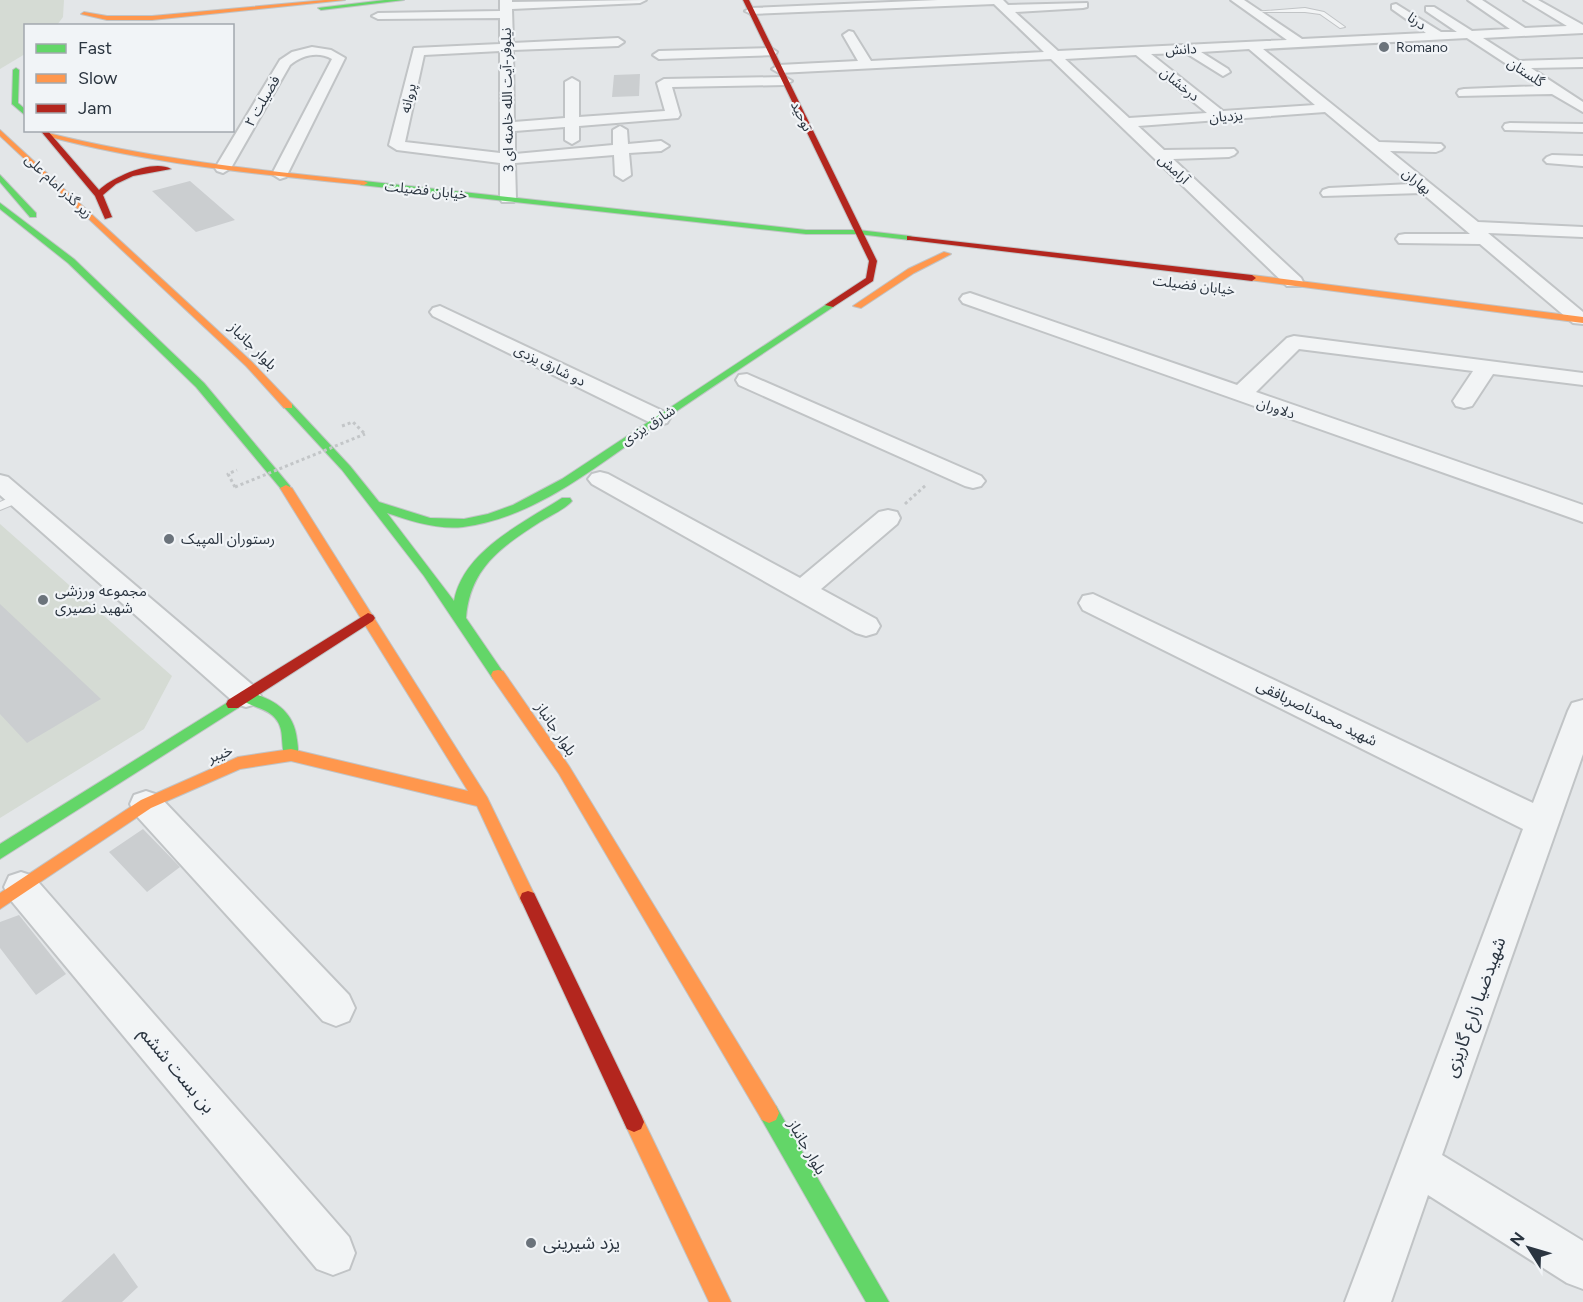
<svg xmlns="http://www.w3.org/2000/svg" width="1583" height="1302" font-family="Figtree,'Noto Sans Arabic',sans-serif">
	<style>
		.green { fill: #d5dbd4 }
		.building { fill: #cbced0 }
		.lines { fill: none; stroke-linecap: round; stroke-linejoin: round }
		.lane-casing { stroke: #c1c4c6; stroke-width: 2 }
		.street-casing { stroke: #c1c4c6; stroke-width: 4 }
		.fast-casing { stroke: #c1c4c6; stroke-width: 2 }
		.slow-casing { stroke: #c1c4c6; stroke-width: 2 }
		.jam-casing { stroke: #c1c4c6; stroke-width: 2 }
		.path { stroke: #c3c6c8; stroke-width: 3; stroke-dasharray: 3 3; stroke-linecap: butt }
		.lane { fill: #f2f4f5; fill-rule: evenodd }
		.street { fill: #f2f4f5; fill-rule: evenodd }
		.fast { fill: #63d668; fill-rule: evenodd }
		.slow { fill: #ff974d; fill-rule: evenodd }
		.jam { fill: #b3261e; fill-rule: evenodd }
		.path-bridge { stroke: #c3c6c8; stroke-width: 3; stroke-dasharray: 3 3; stroke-linecap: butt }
		.poi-dot { fill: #6b737b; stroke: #f1f4f7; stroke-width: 2 }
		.labels { text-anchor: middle; stroke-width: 4.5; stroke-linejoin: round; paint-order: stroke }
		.far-street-label { font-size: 14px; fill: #2b3540; stroke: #f1f4f7 }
		.far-poi-label { font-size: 14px; fill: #2b3540; stroke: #f1f4f7; text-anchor: start }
		.street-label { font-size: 15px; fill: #2b3540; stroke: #f1f4f7 }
		.poi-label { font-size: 15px; fill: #2b3540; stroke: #f1f4f7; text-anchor: start }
		.near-street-label { font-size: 18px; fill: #2b3540; stroke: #f1f4f7 }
		.near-poi-label { font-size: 18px; fill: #2b3540; stroke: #f1f4f7; text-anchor: start }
	</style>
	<rect width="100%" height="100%" fill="#e3e6e8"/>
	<!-- green -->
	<path class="green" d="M0 0H64L63 17 57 25 26 26 25 54 0 69Z
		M0 524 172 676 144 729 0 818Z"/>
	<!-- building -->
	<path class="building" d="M640 74 639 96 612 97 614 75Z
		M190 181 235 220 196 232 152 191Z
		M0 604 101 699 27 743 0 714Z
		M143 829 180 867 147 892 109 852Z
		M19 915 66 974 36 995 0 948V922Z
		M114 1253 138 1287 122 1302H61Z"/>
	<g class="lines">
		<!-- lane casing -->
		<g class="lane-casing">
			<path id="lane" d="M1305 8 1324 12 1345 27 1340 28 1320 14 1305 12H1253Z
				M18 494 22 495 24 498 22 501 0 510V502Z"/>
		</g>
		<!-- street casing -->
		<g class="street-casing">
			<path id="street" d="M500 0H512V2L646 0 640 3 512 9 513 43 618 38 624 42 618 46 513 50 514 122 565 118V82L572 78 579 82V117L665 111 657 83 664 79 785 77 792 81 785 85 672 87 680 115 678 118 579 126V140L572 144 565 140V127L515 131V154L613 145V130L620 126 627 130 628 144 661 141 669 146 661 151 629 153 631 175 623 180 615 175 614 155 515 163 516 199 514 202H502L500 199V163L397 150 389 145 414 48 500 44V18L378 19 372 16 378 13 500 11ZM500 51V153L405 142 424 55Z
				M938 0H1003L1008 5 1087 3V7L1083 8 1015 12 1058 51 1287 40 1231 0H1244L1302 39 1426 33 1392 9V5L1396 4 1441 32H1457L1426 11V7H1434L1472 31 1510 29 1468 0H1482L1525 28 1567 26 1524 0H1538L1583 25V33L1483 38 1519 61 1583 59V67L1531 68 1583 102V112L1552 94 1459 96 1457 93 1459 90 1464 89 1540 86 1467 38 1263 49 1379 142 1441 144 1444 147 1441 150 1436 152 1390 151 1478 222 1583 227V237L1488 233 1583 312V324L1573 323 1480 244 1399 243 1396 239 1399 235 1405 234H1470L1422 193 1323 196 1321 193 1323 190 1329 188 1411 184 1325 112 1138 126 1164 150 1234 149 1237 152 1234 155 1229 157 1173 159 1301 278 1303 282 1301 286H1287L1051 59 779 73 772 69 779 65 858 61 843 35 849 31 853 32 871 61 1044 52 994 4 751 14 745 11 751 8ZM1249 49 1315 105 1223 111 1151 54 1186 53 1223 76 1230 72 1228 69 1201 52ZM1136 55 1207 113 1129 118 1065 59Z
				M312 47 331 50 345 58 286 177 280 179 272 174 332 59C318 51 302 55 290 65L231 168 223 173 217 171 215 168 280 60 292 52Z
				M771 48 777 52 775 55 659 59 653 55 659 51Z
				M1510 123 1583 124V132L1505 130 1503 127 1505 124Z
				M1552 155 1583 156V166L1547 163 1544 160 1547 157Z
				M970 293 1237 385 1287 338 1294 336 1583 373V385L1493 374 1472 406 1464 408 1456 406 1453 401 1473 371 1299 349 1256 392 1583 505V522L963 303 960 299 963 295Z
				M440 306 667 413 670 418 667 423 659 425 651 423 433 316 430 312 433 308Z
				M747 374 981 476 985 481 981 486 973 488 965 486 739 385 736 380 739 375Z
				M600 472 608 474 800 578 879 512 888 510 897 512 900 518 897 524 821 589 876 619 880 626 876 633 866 636 856 633 592 484 588 479 592 474Z
				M0 475 8 477 256 688 261 696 256 704 246 707 236 704 0 495Z
				M1093 594 1533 803 1568 711 1572 703 1583 700V754L1442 1155 1583 1241V1289L1567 1283 1428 1195 1391 1302H1345L1523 829 1083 610 1079 603 1083 596Z
				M146 791 158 795 349 995 355 1008 349 1021 336 1026 323 1021 134 813 130 804 134 795Z
				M21 872 33 876 349 1237 355 1253 349 1269 333 1275 317 1269 9 898 4 887 9 876Z"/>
		</g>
		<!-- fast casing -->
		<g class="fast-casing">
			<path id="fast" d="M385 0H404L321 10 318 8Z
				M16 68 19 70 18 103 26 110V116L12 104 13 70Z
				M0 175 36 213V217H30L0 182Z
				M364 181 806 230H858L910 236 914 238 910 240 858 234H806L361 185 360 183Z
				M0 203 74 259 204 383 290 486V490H282L196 387 68 263 0 209Z
				M830 302 835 305 833 307C776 345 719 382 662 421 601 462 539 517 463 527 438 530 411 521 387 513L454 601C463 551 523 523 562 498H570L572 501C564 510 551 515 540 522 501 547 470 568 466 618L505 675 503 679H493L424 576 342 470 283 406 284 404H292L350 466 379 502 430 518 464 519 488 514 513 505 562 479Z
				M246 691C273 699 294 710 297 740 298 747 299 753 296 759L291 761 286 759C279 746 286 730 275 718 266 707 246 707 239 696L241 692Z
				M233 699 238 700 240 704 238 708 0 859V844Z
				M769 1103 776 1106 889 1302H866L762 1120 759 1113 762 1106Z"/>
		</g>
		<!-- slow casing -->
		<g class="slow-casing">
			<path id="slow" d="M325 0H345L152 20H107L81 14 84 12 107 16H152Z
				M0 130 252 362 292 404V408H284L246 366 0 136Z
				M48 133C152 159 257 170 364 181L368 183 364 185C257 174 150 164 46 136L44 135Z
				M944 252 951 254 914 273 861 308 853 306 908 269Z
				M1252 275 1583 317V323L1249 280V276Z
				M286 485 292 488 487 797 536 898 534 903 528 905 522 903 477 806 291 761 240 769 151 808 0 909V893L141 800 238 757 291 749 468 791 280 488Z
				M498 670 503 671 569 766 776 1106 779 1113 776 1120 769 1123 762 1120 559 774 493 679 491 675 493 671Z
				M634 1112 641 1115 731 1302H709L624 1122 627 1115Z"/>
		</g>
		<!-- jam casing -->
		<g class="jam-casing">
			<path id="jam" d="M743 0H749L877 261 873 281 833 307 825 305 866 278 869 261Z
				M40 130H47L99 190C113 177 153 159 171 169L133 176 116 184 103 195 112 217 105 219 95 196Z
				M907 236 1252 275 1256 278 1252 281 910 240H907Z
				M368 613 373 615 375 618 373 621 238 708H228L226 704 228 700Z
				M528 891 534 893 641 1115 644 1122 641 1129 634 1132 627 1129 520 898 522 893Z"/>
		</g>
		<!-- path -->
		<path class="path" d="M342 426 353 422 365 434
			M235 487 228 474 237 470
			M905 504 926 485"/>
		<!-- lane -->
		<use href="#lane" class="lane"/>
		<!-- street -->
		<use href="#street" class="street"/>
		<!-- fast -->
		<use href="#fast" class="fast"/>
		<!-- slow -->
		<use href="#slow" class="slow"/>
		<!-- jam -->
		<use href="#jam" class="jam"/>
		<!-- path-bridge -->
		<path class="path-bridge" d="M235 487 365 434"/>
	</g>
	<!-- markers -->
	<g class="poi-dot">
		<circle cx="1384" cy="47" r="6"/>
		<circle cx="169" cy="539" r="6"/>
		<circle cx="43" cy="600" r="6"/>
		<circle cx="531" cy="1243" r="6"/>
	</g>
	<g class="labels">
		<!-- far-street labels -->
		<g class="far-street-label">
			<text transform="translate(1417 21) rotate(35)" y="5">درنا</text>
			<text transform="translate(1181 49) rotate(-3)" y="5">دانش</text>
			<text transform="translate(1526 72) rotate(33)" y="5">گلستان</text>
			<text transform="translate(1180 84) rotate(39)" y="5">درخشان</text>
			<text transform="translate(408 98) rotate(-77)" y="5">پروانه</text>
			<text transform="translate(507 100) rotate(-91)" y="5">نیلوفر-آیت الله خامنه ای 3</text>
			<text transform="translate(262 101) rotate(-60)" y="5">فضیلت ۲</text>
			<text transform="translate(802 116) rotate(64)" y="5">توحید</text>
			<text transform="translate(1226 116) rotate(-4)" y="5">یزدیان</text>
			<text transform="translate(1174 169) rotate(43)" y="5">آرامش</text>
			<text transform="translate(1417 181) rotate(39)" y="5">بهاران</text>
			<text transform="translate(59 186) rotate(43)" y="5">زیر گذر امام علی</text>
			<text transform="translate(426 190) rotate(6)" y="5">خیابان فضیلت</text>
			<text transform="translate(1194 285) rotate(7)" y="5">خیابان فضیلت</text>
			<text transform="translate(550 365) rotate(26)" y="5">دو شارق یزدی</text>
			<text transform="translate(1276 408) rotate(19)" y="5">دلاوران</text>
			<text transform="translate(648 425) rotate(-33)" y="5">شارق یزدی</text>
		</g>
		<!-- far-poi labels -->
		<g class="far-poi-label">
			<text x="1396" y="52">Romano</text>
		</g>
		<!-- street labels -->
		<g class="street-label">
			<text transform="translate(253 346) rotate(45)" y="5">بلوار جانباز</text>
			<text transform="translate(1317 713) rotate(26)" y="5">شهید محمدناصربافقی</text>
			<text transform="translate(556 729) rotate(56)" y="5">بلوار جانباز</text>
			<text transform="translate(220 754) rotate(-21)" y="5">خیبر</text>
			<text transform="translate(807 1147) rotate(60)" y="5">بلوار جانباز</text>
		</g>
		<!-- poi labels -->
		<g class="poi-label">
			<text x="181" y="544">رستوران المپیک</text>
			<text x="55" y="596">مجموعه ورزشی<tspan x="55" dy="17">شهید نصیری</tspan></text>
		</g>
		<!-- near-street labels -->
		<g class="near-street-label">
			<text transform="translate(1475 1007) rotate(-70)" y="6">شهیدضیا زارع گاریزی</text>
			<text transform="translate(177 1070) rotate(50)" y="6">بن بست ششم</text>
		</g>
		<!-- near-poi labels -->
		<g class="near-poi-label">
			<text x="543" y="1249">یزد شیرینی</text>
		</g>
	</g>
	<!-- legend -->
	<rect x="24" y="24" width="210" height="108" fill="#f1f4f7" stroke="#a2a8ae" stroke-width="1.5"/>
	<rect x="36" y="44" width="30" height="9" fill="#63d668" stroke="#a2a8ae" stroke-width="1.5"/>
	<text x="78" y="54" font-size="18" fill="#2b3540">Fast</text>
	<rect x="36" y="74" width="30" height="9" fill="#ff974d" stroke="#a2a8ae" stroke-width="1.5"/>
	<text x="78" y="84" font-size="18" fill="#2b3540">Slow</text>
	<rect x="36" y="104" width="30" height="9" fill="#b3261e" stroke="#a2a8ae" stroke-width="1.5"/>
	<text x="78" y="114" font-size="18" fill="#2b3540">Jam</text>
	<!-- north arrow -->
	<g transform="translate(1529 1248) rotate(307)" stroke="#f1f4f7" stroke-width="4.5" paint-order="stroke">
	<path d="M0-4.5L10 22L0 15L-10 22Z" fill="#2b3540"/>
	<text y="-9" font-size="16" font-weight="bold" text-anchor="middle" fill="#2b3540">N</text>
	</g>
</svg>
